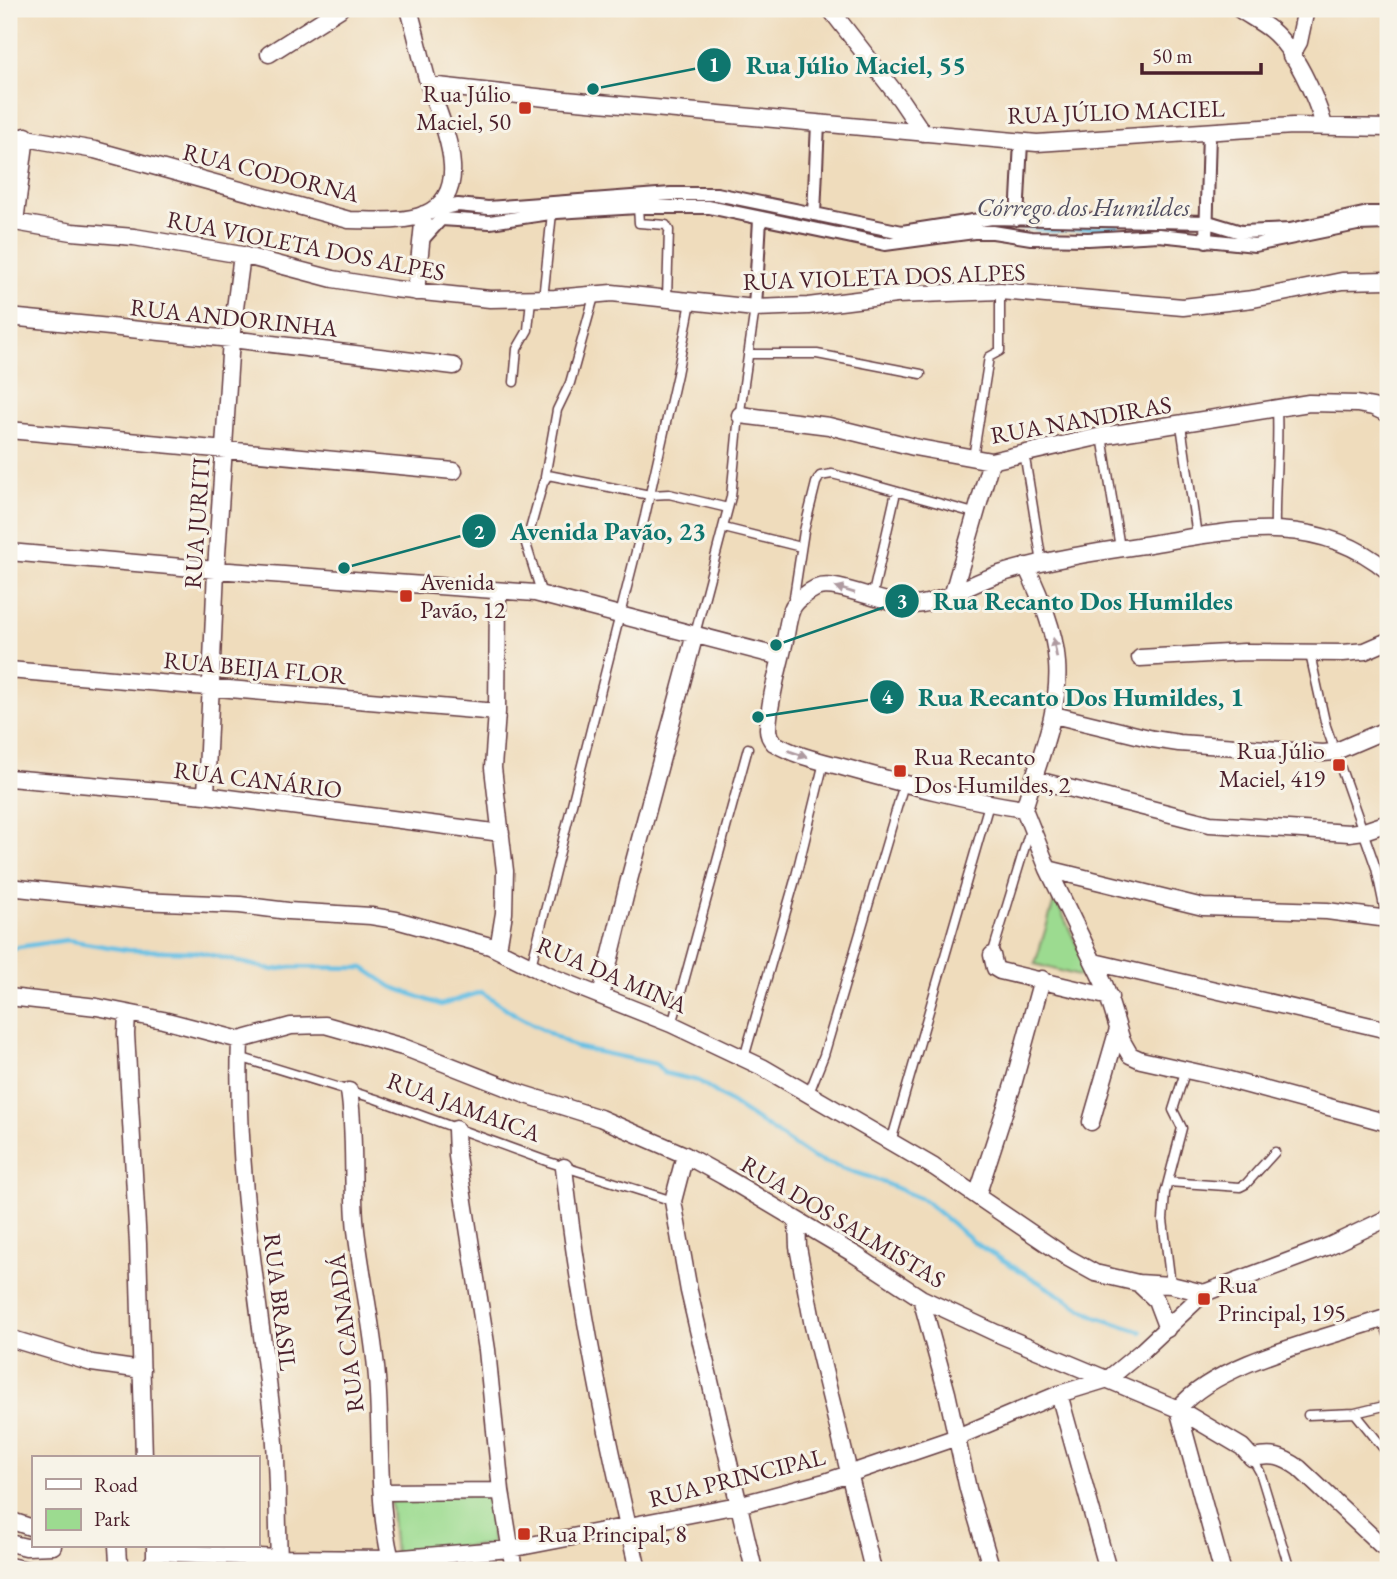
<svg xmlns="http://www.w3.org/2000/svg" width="1397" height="1579" font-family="'EB Garamond',serif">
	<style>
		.green { fill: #9cdb90; stroke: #737d5e; stroke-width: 2 }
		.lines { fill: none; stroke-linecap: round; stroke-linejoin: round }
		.stream { stroke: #66c0e4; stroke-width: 4.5 }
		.service-casing { stroke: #633b41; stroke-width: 11 }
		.pedestrian-casing { stroke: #633b41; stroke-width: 16 }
		.minor-casing { stroke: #633b41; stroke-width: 19 }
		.service { stroke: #fff; stroke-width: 8 }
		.pedestrian { stroke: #fff; stroke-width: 12 }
		.minor { stroke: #fff; stroke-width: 16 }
		.oneway { fill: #ae9aa0 }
		.poi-dot { fill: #c8321e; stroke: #f7f3e8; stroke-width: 2.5 }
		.labels { text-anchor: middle; stroke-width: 6; stroke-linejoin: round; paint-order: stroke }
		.poi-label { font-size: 24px; fill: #4a1f2b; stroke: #f7f3e8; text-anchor: start }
		.street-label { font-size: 24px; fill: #4a1f2b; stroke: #f7f3e8 }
		.water-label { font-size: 26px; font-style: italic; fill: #524f62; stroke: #f7f3e8 }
		.leader { fill: none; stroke: #0f766e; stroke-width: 2.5 }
		.callout-dot { fill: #0f766e; stroke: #f7f3e8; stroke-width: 2.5 }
		.mark-label { font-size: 21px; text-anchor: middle; font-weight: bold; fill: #fff }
		.callout-label { font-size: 26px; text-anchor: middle; font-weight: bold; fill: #0f766e; stroke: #f7f3e8; stroke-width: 6; stroke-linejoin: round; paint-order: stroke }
	</style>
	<rect width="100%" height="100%" fill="#f7f3e8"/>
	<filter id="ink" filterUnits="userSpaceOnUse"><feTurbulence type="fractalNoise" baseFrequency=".0143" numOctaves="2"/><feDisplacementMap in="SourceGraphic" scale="14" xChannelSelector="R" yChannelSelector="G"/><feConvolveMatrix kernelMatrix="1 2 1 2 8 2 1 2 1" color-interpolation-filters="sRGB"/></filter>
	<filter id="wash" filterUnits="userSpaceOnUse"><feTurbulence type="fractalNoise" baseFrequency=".00686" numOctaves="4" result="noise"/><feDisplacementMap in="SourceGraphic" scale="28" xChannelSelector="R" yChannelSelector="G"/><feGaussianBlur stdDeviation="1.57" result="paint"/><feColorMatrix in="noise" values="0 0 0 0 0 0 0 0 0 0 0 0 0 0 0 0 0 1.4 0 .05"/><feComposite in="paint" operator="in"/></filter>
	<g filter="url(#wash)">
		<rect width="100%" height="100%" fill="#efdcbc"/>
		<!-- green -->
		<path class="green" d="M1055 898 1093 980 1035 964Z
			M488 1495 492 1544 395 1554 390 1496Z"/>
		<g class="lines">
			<!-- stream -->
			<path class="stream" d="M444 213 478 212
				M998 224 1052 231 1118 226
				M861 230 890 236
				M9 952 18 947 67 940 127 950 199 952 273 970 290 967 364 968 392 987 441 1005 481 992 516 1015 575 1047 656 1064 664 1073 699 1081 813 1158 875 1179 924 1200 975 1243 1094 1316 1141 1332"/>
		</g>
	</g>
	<g filter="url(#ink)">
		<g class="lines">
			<!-- service casing -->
			<g class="service-casing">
				<path id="service" d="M638 207 639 223 666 225 669 230 667 298
					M543 299 552 213
					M748 354H817L921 374
					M514 382 517 349 528 330 531 299
					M1181 425 1197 536
					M1102 436 1120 548
					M1024 452 1042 563
					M973 458 989 357 1000 351V291
					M545 477 557 410 570 383 595 293
					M724 528 801 547
					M1275 529C1274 489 1279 449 1277 409
					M542 595 526 544 543 483 548 475 650 495 669 494 728 508
					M872 598 896 492
					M793 603 804 531 816 483 820 476 832 474 852 479 974 513
					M695 634 731 497 738 425 755 308
					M1310 654 1326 726 1376 868 1387 921
					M992 955 1030 830
					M531 966 645 516 677 374 691 302
					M672 1025 748 748
					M239 1057 376 1099 549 1162 673 1201
					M744 1058 795 880 824 762
					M809 1093 824 1055 904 784
					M891 1142 989 804
					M1168 1182 1240 1187 1246 1184 1275 1152
					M1171 1285 1163 1220 1165 1193 1182 1128 1173 1110 1186 1069
					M1383 1319 1388 1334
					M1355 1413 1388 1454
					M1308 1415 1355 1413 1388 1405
					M1252 1458 1260 1472 1290 1570"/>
			</g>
			<!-- pedestrian casing -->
			<g class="pedestrian-casing">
				<path id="pedestrian" d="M433 210 458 205 488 208 671 194H717L902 232 992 218 1208 222 1241 232 1290 230 1368 213H1388
					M814 214 818 123
					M1017 219 1021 142
					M422 240 441 219 490 222 557 212 638 207H709L885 244 974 232H993L1031 238 1088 239 1159 235 1255 245 1357 224 1388 223
					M1206 241 1209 132
					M755 308 760 219"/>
			</g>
			<!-- minor casing -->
			<g class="minor-casing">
				<path id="minor" d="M830 9 900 99 923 133
					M1239 9C1249 16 1261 22 1271 30 1295 50 1315 95 1324 125
					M269 54 340 9
					M1291 56 1299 42 1306 9
					M429 85 555 99 1037 143 1293 126 1388 128
					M9 135 95 150 349 220C372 220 404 223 425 214 478 191 439 118 428 82 421 58 416 33 409 9
					M9 221 72 232 134 237 242 255 333 279 394 289 490 299 555 298 612 293 755 308 808 306 896 295 1000 291 1183 307 1253 299 1342 281 1388 280
					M15 222 26 136
					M416 292 424 214
					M9 317 231 339 454 366
					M740 415 829 426 914 447 991 461 1102 436 1309 403 1357 404 1373 407 1388 414
					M9 430 454 471
					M9 552 216 570 535 593 781 657
					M953 593 991 461
					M1140 658 1244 652 1343 653 1365 651 1388 641
					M9 670 497 712
					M1058 716 1153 739 1179 743 1323 753 1334 752 1388 729
					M9 778 206 795 501 833
					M1033 779 1210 824 1349 833 1364 831 1388 823
					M206 795 216 570 231 339 242 255
					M1024 809C965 800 908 785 850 769 825 762 797 757 774 743 770 739 768 735 768 729 769 700 779 668 785 640 787 630 788 618 792 609 795 601 808 592 816 588 837 579 886 607 914 605 945 603 973 581 1003 573 1049 559 1097 552 1144 545 1229 531 1315 510 1388 571
					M1024 809 1048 869 1105 986 1122 1041 1130 1055 1141 1060 1222 1078 1388 1123
					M1024 809C1037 763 1061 712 1057 663 1055 630 1040 596 1026 566
					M1048 869 1203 907 1327 911 1388 919
					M9 887 138 901 240 905 288 911 371 916 396 920 490 946 555 978 671 1024 762 1067 934 1167 1068 1258 1095 1273 1138 1283 1171 1285 1204 1293
					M498 949 504 913 505 871 493 768 497 712 498 591
					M992 955 995 968 1000 971 1110 997
					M1094 962 1388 1030
					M601 995 629 880 695 634
					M9 997 97 1007 163 1020 240 1040 291 1026 325 1025 403 1047 523 1094 600 1118 685 1155 723 1176 854 1254 921 1298 996 1333 1178 1409 1242 1447 1252 1458C1273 1454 1282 1456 1299 1468L1381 1545
					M127 1014 126 1034 138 1244 144 1458
					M240 1040C235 1173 259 1300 274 1431 278 1473 277 1516 279 1558L282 1570
					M349 1091C356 1136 351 1184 356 1230 362 1280 373 1328 377 1378 382 1438 376 1514 394 1570
					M1091 1122 1118 1029
					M456 1129 457 1156 487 1350 501 1491 514 1570
					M685 1155 673 1201 689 1291 754 1570
					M564 1167C578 1302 607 1438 638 1570
					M977 1196 1013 1085 1042 979
					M797 1222 798 1247 813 1326 873 1570
					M1138 1283 1156 1300 1167 1329
					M921 1298 947 1393 968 1489 992 1570
					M9 1338 92 1363 142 1370
					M1059 1394 1108 1570
					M383 1492 501 1491
					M9 1520 33 1528
					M9 1543 26 1547 53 1546
					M117 1546 118 1562 126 1570
					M156 1552 279 1558 391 1559 510 1549 738 1505 825 1482 957 1437 1059 1394 1108 1379 1142 1351 1204 1293 1329 1246 1388 1218
					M9 1566 28 1570
					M147 1570 155 1559V1546
					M1222 1570 1178 1409C1217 1361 1329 1338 1388 1317"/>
			</g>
			<!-- service -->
			<use href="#service" class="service"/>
			<!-- pedestrian -->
			<use href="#pedestrian" class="pedestrian"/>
			<!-- minor -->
			<use href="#minor" class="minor"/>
		</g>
		<!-- one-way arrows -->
		<defs><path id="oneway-solid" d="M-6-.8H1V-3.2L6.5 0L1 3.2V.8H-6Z" transform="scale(1.75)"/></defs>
		<g class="oneway">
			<use href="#oneway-solid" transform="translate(845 590) rotate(-163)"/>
			<use href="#oneway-solid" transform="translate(1055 648) rotate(-100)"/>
			<use href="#oneway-solid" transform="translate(798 754) rotate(19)"/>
		</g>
	</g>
	<!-- markers -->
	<g class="poi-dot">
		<rect x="518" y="101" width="14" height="14" rx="3.5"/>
		<rect x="399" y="589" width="14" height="14" rx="3.5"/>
		<rect x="1332" y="758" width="14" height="14" rx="3.5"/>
		<rect x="893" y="764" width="14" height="14" rx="3.5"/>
		<rect x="1197" y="1292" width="14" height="14" rx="3.5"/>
		<rect x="517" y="1527" width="14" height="14" rx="3.5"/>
	</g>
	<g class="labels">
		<!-- poi labels -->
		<g class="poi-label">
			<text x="511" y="102" text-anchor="end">Rua Júlio<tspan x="511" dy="28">Maciel, 50</tspan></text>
			<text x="420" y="590">Avenida<tspan x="420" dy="28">Pavão, 12</tspan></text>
			<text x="1325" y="759" text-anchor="end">Rua Júlio<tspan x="1325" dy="28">Maciel, 419</tspan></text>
			<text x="914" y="765">Rua Recanto<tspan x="914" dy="28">Dos Humildes, 2</tspan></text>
			<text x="1218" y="1293">Rua<tspan x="1218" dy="28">Principal, 195</tspan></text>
			<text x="538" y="1542">Rua Principal, 8</text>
		</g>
		<!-- street labels -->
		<g class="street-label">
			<text transform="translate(1116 112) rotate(-2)" y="8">RUA JÚLIO MACIEL</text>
			<text transform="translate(271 173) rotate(14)" y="8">RUA CODORNA</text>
			<text transform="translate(306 246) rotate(11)" y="8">RUA VIOLETA DOS ALPES</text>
			<text transform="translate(884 277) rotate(-2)" y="8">RUA VIOLETA DOS ALPES</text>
			<text transform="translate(234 318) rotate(6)" y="8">RUA ANDORINHA</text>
			<text transform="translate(1081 420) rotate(-10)" y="8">RUA NANDIRAS</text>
			<text transform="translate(197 523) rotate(-86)" y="8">RUA JURITI</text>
			<text transform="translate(255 668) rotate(5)" y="8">RUA BEIJA FLOR</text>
			<text transform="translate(258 780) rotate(7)" y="8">RUA CANÁRIO</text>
			<text transform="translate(612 975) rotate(23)" y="8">RUA DA MINA</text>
			<text transform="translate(464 1107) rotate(20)" y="8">RUA JAMAICA</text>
			<text transform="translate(843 1222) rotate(31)" y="8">RUA DOS SALMISTAS</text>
			<text transform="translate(280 1302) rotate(83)" y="8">RUA BRASIL</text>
			<text transform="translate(346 1333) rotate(-97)" y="8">RUA CANADÁ</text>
			<text transform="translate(737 1478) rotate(-14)" y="8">RUA PRINCIPAL</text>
		</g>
		<!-- water labels -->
		<g class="water-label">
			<text x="1083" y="216">Córrego dos Humildes</text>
		</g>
	</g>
	<!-- callouts -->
	<path class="leader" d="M593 89L714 65M344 568L479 531M776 645L902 601M758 717L887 697"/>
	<g class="callout-dot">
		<circle cx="593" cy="89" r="7"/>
		<circle cx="344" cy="568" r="7"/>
		<circle cx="776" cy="645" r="7"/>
		<circle cx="758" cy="717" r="7"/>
		<circle cx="714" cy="65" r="18"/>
		<circle cx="479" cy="531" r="18"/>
		<circle cx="902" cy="601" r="18"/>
		<circle cx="887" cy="697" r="18"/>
	</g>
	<g class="mark-label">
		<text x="714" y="72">1</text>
		<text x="479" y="539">2</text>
		<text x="902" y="608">3</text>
		<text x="887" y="704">4</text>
	</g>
	<g class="callout-label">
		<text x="856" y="74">Rua Júlio Maciel, 55</text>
		<text x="608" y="540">Avenida Pavão, 23</text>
		<text x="1083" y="610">Rua Recanto Dos Humildes</text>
		<text x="1081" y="706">Rua Recanto Dos Humildes, 1</text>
	</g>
	<!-- margin -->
	<rect width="1397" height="1579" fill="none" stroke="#f7f3e8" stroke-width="35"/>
	<!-- legend -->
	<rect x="32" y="1456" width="228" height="91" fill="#f7f3e8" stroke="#b29e9c" stroke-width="2"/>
	<rect x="46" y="1479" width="35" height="10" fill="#ffffff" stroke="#b29e9c" stroke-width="2"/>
	<text x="94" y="1492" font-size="21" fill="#4a1f2b">Road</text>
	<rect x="46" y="1509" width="35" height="21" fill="#9cdb90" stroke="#b29e9c" stroke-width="2"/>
	<text x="94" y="1526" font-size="21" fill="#4a1f2b">Park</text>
	<!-- scale -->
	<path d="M1142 63v10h119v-10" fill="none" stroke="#4a1f2b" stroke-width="3.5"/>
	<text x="1152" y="63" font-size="21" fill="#4a1f2b" stroke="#f7f3e8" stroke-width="5" paint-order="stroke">50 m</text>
</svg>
